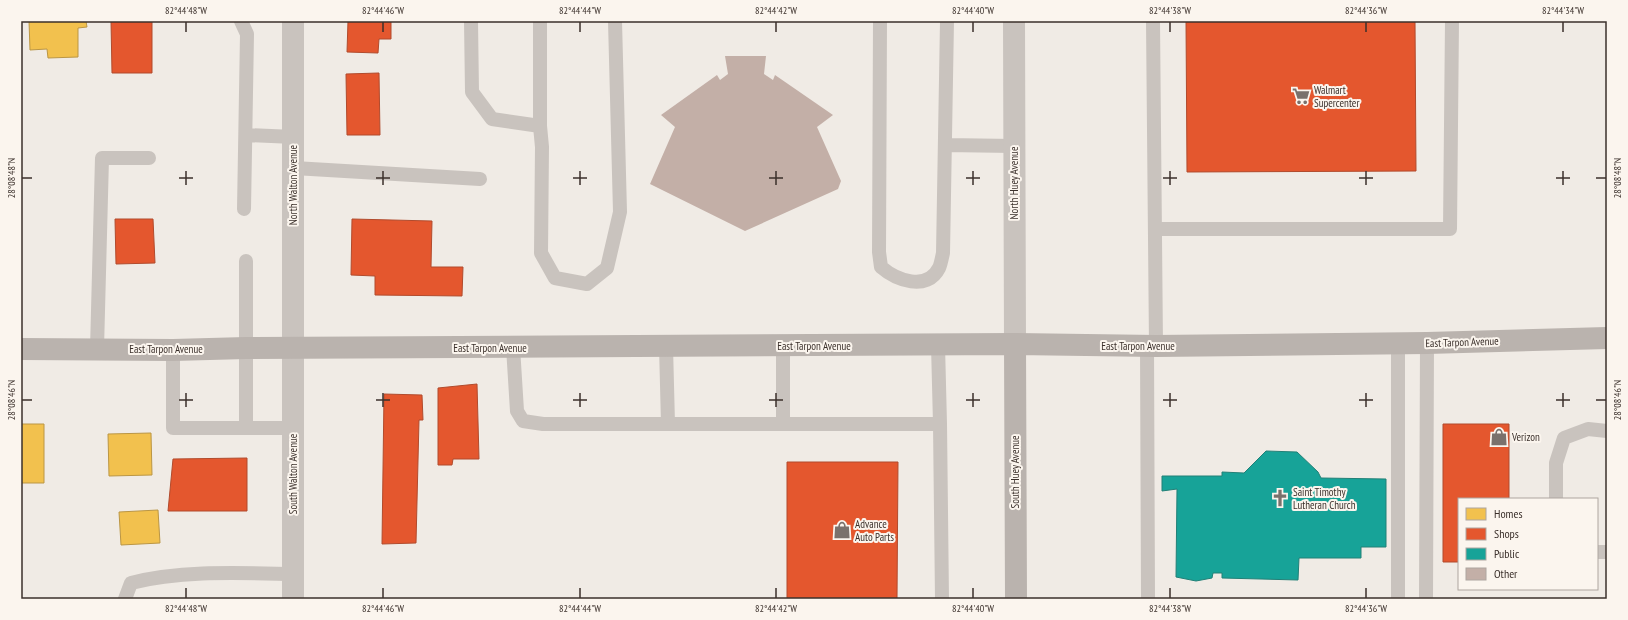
<svg xmlns="http://www.w3.org/2000/svg" width="1628" height="620" font-family="'PT Sans Narrow',sans-serif">
	<style>
		.homes { fill: #f2c14e; stroke: #bb9644 }
		.shops { fill: #e4572e; stroke: #b14b2d }
		.public { fill: #17a398; stroke: #228077 }
		.building { fill: #c3afa7 }
		.lines { fill: none; stroke-linecap: round; stroke-linejoin: round }
		.lane { stroke: #c9c3be; stroke-width: 14 }
		.street { stroke: #c9c3be; stroke-width: 22 }
		.secondary { stroke: #bab3ae; stroke-width: 22 }
		.ticks { fill: none; stroke: #3b302b; stroke-width: 1.5 }
		.labels { text-anchor: middle; stroke-width: 4; stroke-linejoin: round; paint-order: stroke }
		.poi-label { font-size: 11px; fill: #3b302b; stroke: #fbf5ee; text-anchor: start }
		.street-label { font-size: 11px; fill: #3b302b; stroke: #fbf5ee }
		.neatline { fill: none; stroke: #3b302b; stroke-width: 1.5 }
		.ticks-label { font-size: 10px; text-anchor: middle; fill: #3b302b }
	</style>
	<rect width="100%" height="100%" fill="#f0ebe5"/>
	<!-- homes -->
	<path class="homes" d="M29 21H86L87 27 78 28V57L48 58 47 49 30 50Z
		M21 424H44V483H21Z
		M151 433 152 475 109 476 108 434Z
		M158 510 160 543 121 545 119 512Z"/>
	<!-- shops -->
	<path class="shops" d="M111 21H152V73H112Z
		M348 21H391V39H379L378 53 347 52Z
		M1186 21H1415L1416 171 1187 172Z
		M379 73 380 135H347L346 74Z
		M115 219H153L155 263 116 264Z
		M352 219 432 221 431 267H463L462 296 375 295V276L351 275Z
		M477 384 479 459H453L452 465H438V388Z
		M384 394 422 395 423 420H419L416 543 382 544Z
		M1443 424H1509V499H1459V562H1443Z
		M247 458V511H168L173 459Z
		M787 462H898L897 599H787Z"/>
	<!-- public -->
	<path class="public" d="M1266 451 1297 452 1318 472 1321 478 1386 479V547H1361V558H1299L1298 580 1222 578V573H1213L1212 578 1196 581 1176 577 1177 489 1162 491V476H1222V472L1244 473Z"/>
	<!-- building -->
	<path class="building" d="M725 56H766L764 74 773 80 775 75 833 115 817 127 841 181 838 189 745 231 650 184 675 127 661 115 717 75 720 80 728 74Z"/>
	<g class="lines">
		<!-- lane -->
		<path class="lane" d="M241 21 247 34 244 209
			M471 21 472 92 492 119 540 126 542 147 541 253 555 278 587 284 607 268 620 212 615 21
			M880 21 879 252 881 267C896 280 927 292 939 268 941 264 942 257 943 253L947 21
			M1153 21 1156 346
			M540 126V21
			M246 135 294 137
			M945 145 1014 146
			M294 168 480 179
			M1155 229H1450L1452 21
			M246 261V427
			M1398 344V599
			M938 345 940 424
			M666 346 668 424
			M1147 346 1148 599
			M513 347 517 411 523 421 543 424H940L942 599
			M97 349 102 158H149
			M173 350V428H293
			M783 424V346
			M1556 499V463L1564 438 1588 429 1607 431
			M1597 552H1607
			M125 599 131 583C181 570 241 573 293 574
			M1426 599 1427 343"/>
		<!-- street -->
		<path class="street" d="M1014 21 1015 344
			M293 599V21"/>
		<!-- secondary -->
		<path class="secondary" d="M1015 344 1016 599
			M21 349 173 350 246 348 1015 344 1156 346 1427 343 1607 338"/>
	</g>
	<!-- ticks -->
	<path class="ticks" d="M186 22V32M383 22V32M580 22V32M776 22V32M973 22V32M1170 22V32M1366 22V32M1563 22V32M186 171V185M383 171V185M580 171V185M776 171V185M973 171V185M1170 171V185M1366 171V185M1563 171V185M22 178H32M179 178H193M376 178H390M573 178H587M769 178H783M966 178H980M1163 178H1177M1359 178H1373M1556 178H1570M1596 178H1606M186 393V407M383 393V407M580 393V407M776 393V407M973 393V407M1170 393V407M1366 393V407M1563 393V407M22 400H32M179 400H193M376 400H390M573 400H587M769 400H783M966 400H980M1163 400H1177M1359 400H1373M1556 400H1570M1596 400H1606M186 588V598M383 588V598M580 588V598M776 588V598M973 588V598M1170 588V598M1366 588V598"/>
	<!-- icons -->
	<defs>
		<g id="supermarket-bare" transform="scale(1.38)"><path d="M-6-5.5h2.5l.6 2H6L4.5 2H-2.5L-4.4-4H-6ZM-1.5 3.2a1.3 1.3 0 1 0 .1 0ZM3 3.2a1.3 1.3 0 1 0 .1 0Z" fill="#7a716c" stroke="#fbf5ee" stroke-width="2.5" paint-order="stroke"/></g>
		<g id="shop-bare" transform="scale(1.38)"><path d="M-5-2.5h2.3a2.7 3.5 0 0 1 5.4 0H5L5.5 6h-11ZM-1.5-2.5h3a1.5 2.3 0 0 0-3 0Z" fill="#7a716c" stroke="#fbf5ee" stroke-width="2.5" paint-order="stroke"/></g>
		<g id="church-bare" transform="scale(1.38)"><path d="M-1.2-6h2.4v3.5h3.3v2.4h-3.3V6h-2.4V-.1h-3.3v-2.4h3.3Z" fill="#7a716c" stroke="#fbf5ee" stroke-width="2.5" paint-order="stroke"/></g>
	</defs>
	<g fill-rule="evenodd">
		<use href="#supermarket-bare" x="1301" y="96"/>
		<use href="#shop-bare" x="1499" y="437"/>
		<use href="#church-bare" x="1280" y="498"/>
		<use href="#shop-bare" x="842" y="530"/>
	</g>
	<g class="labels">
		<!-- poi labels -->
		<g class="poi-label">
			<text x="1314" y="94">Walmart<tspan x="1314" dy="13">Supercenter</tspan></text>
			<text x="1512" y="441">Verizon</text>
			<text x="1293" y="496">Saint Timothy<tspan x="1293" dy="13">Lutheran Church</tspan></text>
			<text x="855" y="528">Advance<tspan x="855" dy="13">Auto Parts</tspan></text>
		</g>
		<!-- street labels -->
		<g class="street-label">
			<text transform="translate(1014 183) rotate(-90)" y="4">North Huey Avenue</text>
			<text transform="translate(293 185) rotate(-90)" y="4">North Walton Avenue</text>
			<text transform="translate(1462 342) rotate(-2)" y="4">East Tarpon Avenue</text>
			<text x="814" y="350">East Tarpon Avenue</text>
			<text x="1138" y="350">East Tarpon Avenue</text>
			<text x="490" y="352">East Tarpon Avenue</text>
			<text x="166" y="353">East Tarpon Avenue</text>
			<text transform="translate(1015 472) rotate(-90)" y="4">South Huey Avenue</text>
			<text transform="translate(293 474) rotate(-90)" y="4">South Walton Avenue</text>
		</g>
	</g>
	<!-- border -->
	<rect width="1628" height="620" fill="none" stroke="#fbf5ee" stroke-width="44"/>
	<!-- legend -->
	<rect x="1458" y="498" width="140" height="92" fill="#fbf5ee" stroke="#aea6a0"/>
	<rect x="1466" y="508" width="20" height="12" fill="#f2c14e" stroke="#aea6a0"/>
	<text x="1494" y="518" font-size="12" fill="#3b302b">Homes</text>
	<rect x="1466" y="528" width="20" height="12" fill="#e4572e" stroke="#aea6a0"/>
	<text x="1494" y="538" font-size="12" fill="#3b302b">Shops</text>
	<rect x="1466" y="548" width="20" height="12" fill="#17a398" stroke="#aea6a0"/>
	<text x="1494" y="558" font-size="12" fill="#3b302b">Public</text>
	<rect x="1466" y="568" width="20" height="12" fill="#c3afa7" stroke="#aea6a0"/>
	<text x="1494" y="578" font-size="12" fill="#3b302b">Other</text>
	<rect x="22" y="22" width="1584" height="576" class="neatline"/>
	<g class="ticks-label">
		<text x="186" y="14">82°44'48"W</text>
		<text x="383" y="14">82°44'46"W</text>
		<text x="580" y="14">82°44'44"W</text>
		<text x="776" y="14">82°44'42"W</text>
		<text x="973" y="14">82°44'40"W</text>
		<text x="1170" y="14">82°44'38"W</text>
		<text x="1366" y="14">82°44'36"W</text>
		<text x="1563" y="14">82°44'34"W</text>
		<text transform="translate(11 178) rotate(-90)" y="4">28°08'48"N</text>
		<text transform="translate(1617 178) rotate(-90)" y="4">28°08'48"N</text>
		<text transform="translate(11 400) rotate(-90)" y="4">28°08'46"N</text>
		<text transform="translate(1617 400) rotate(-90)" y="4">28°08'46"N</text>
		<text x="186" y="612">82°44'48"W</text>
		<text x="383" y="612">82°44'46"W</text>
		<text x="580" y="612">82°44'44"W</text>
		<text x="776" y="612">82°44'42"W</text>
		<text x="973" y="612">82°44'40"W</text>
		<text x="1170" y="612">82°44'38"W</text>
		<text x="1366" y="612">82°44'36"W</text>
	</g>
</svg>
